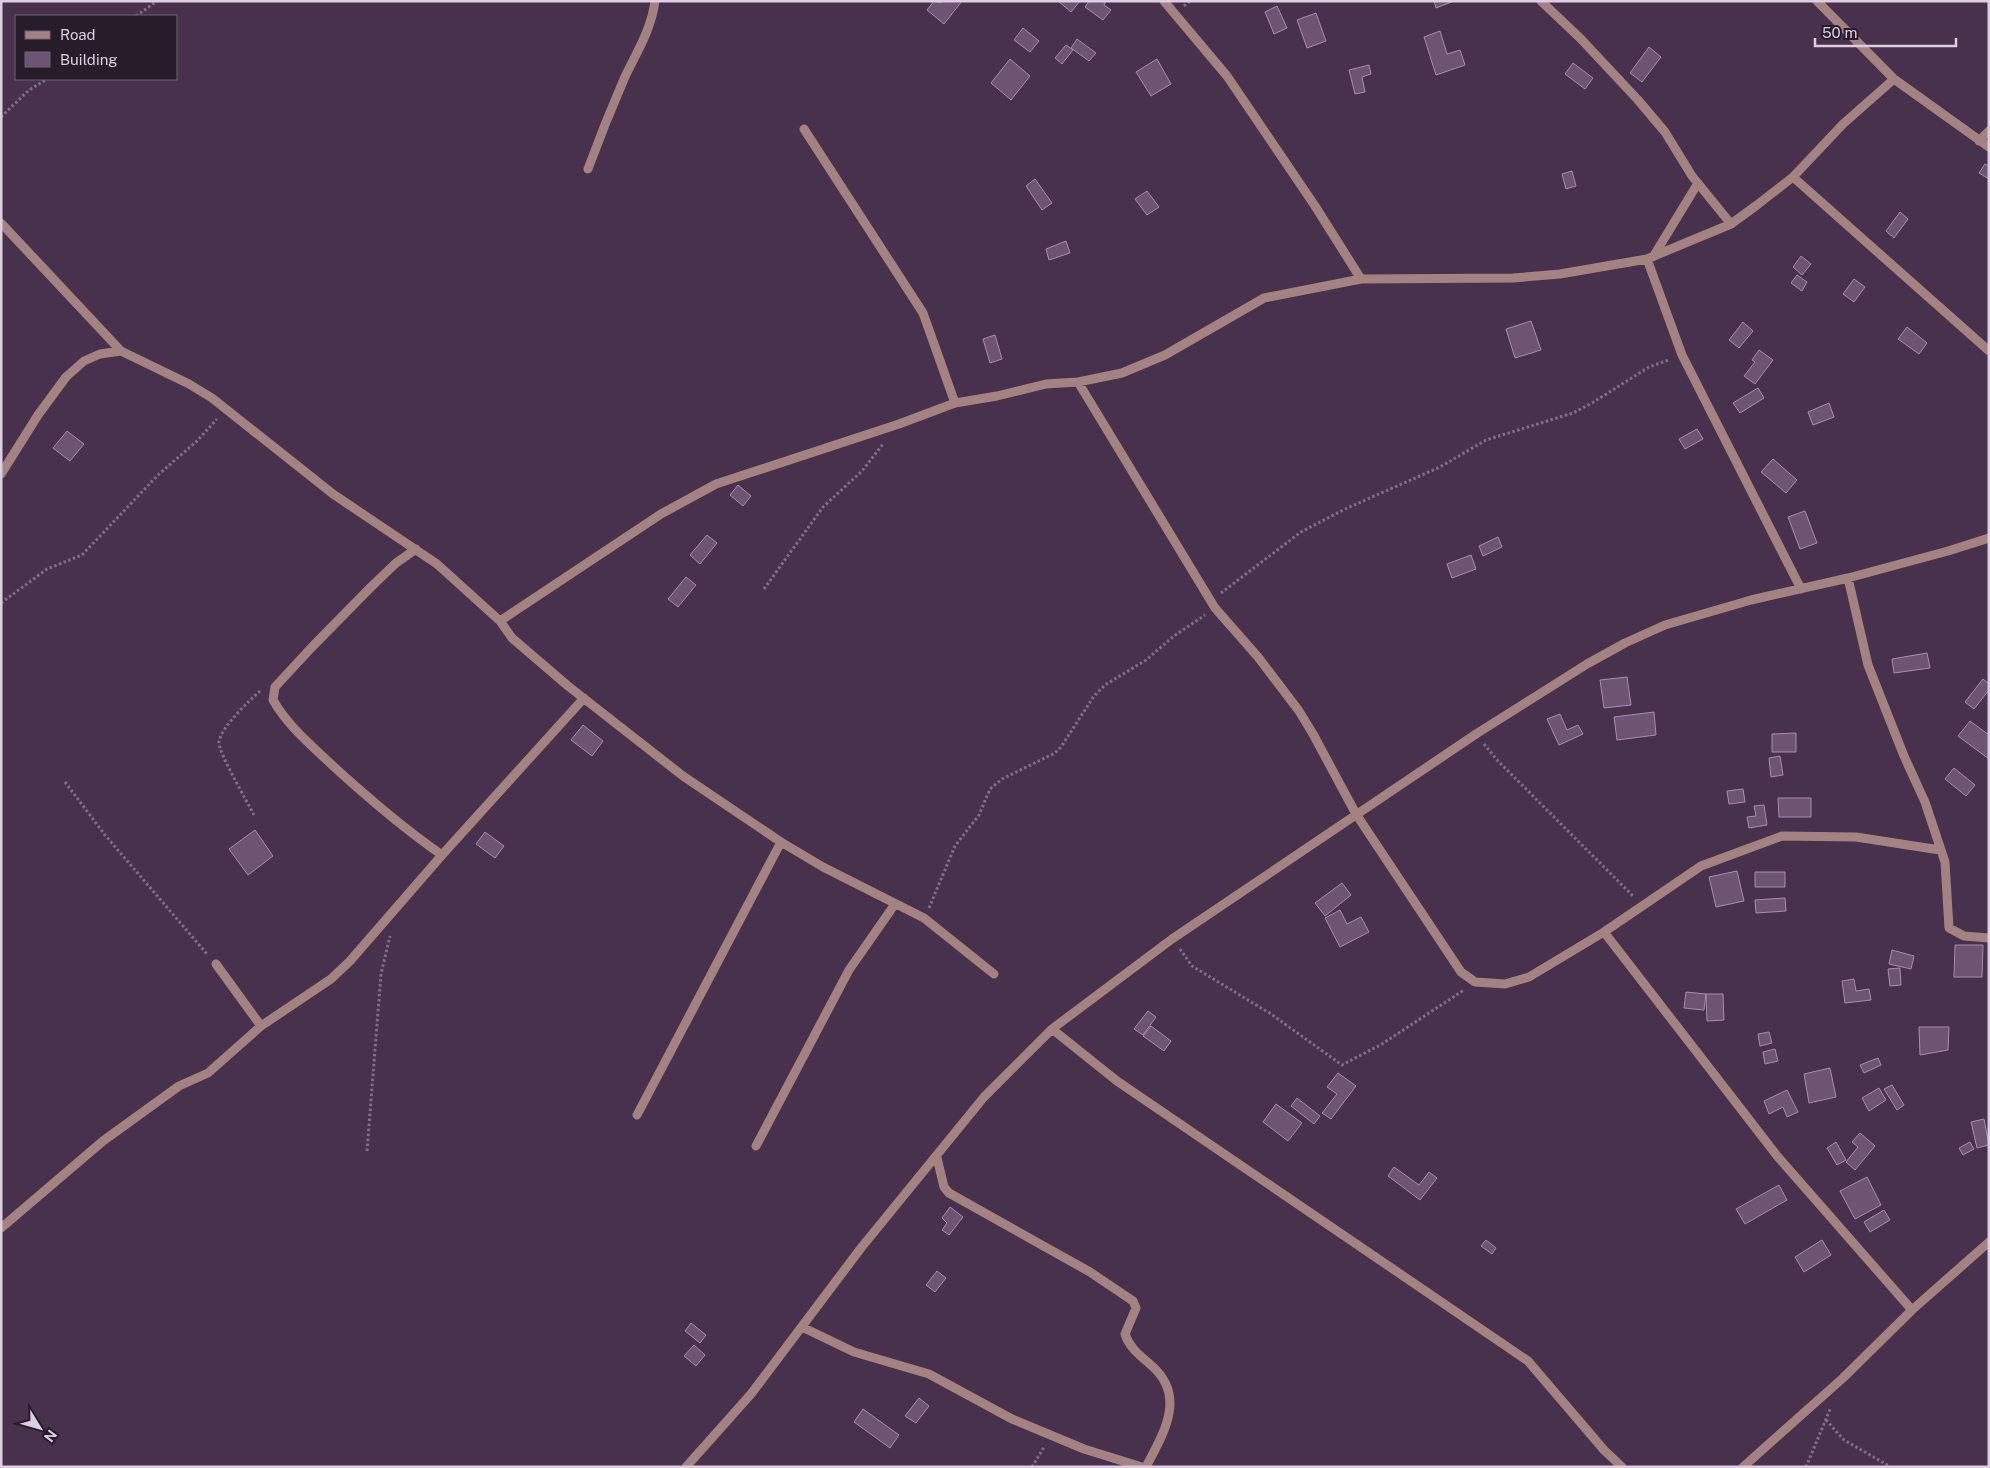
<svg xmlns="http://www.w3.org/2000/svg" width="1990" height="1468" font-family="'Public Sans',sans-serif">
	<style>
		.building { fill: #6c5472; stroke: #a88eaf }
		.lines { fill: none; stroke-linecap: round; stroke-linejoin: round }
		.path { stroke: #826f86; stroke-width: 3; stroke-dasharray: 2.5 2.5; stroke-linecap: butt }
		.minor { stroke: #a48282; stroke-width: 9 }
	</style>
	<rect width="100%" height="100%" fill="#47314c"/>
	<!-- building -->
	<path class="building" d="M934 1 941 3 942 1H962L944 24 927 10Z
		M1058 1H1080L1071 12Z
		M1089 1H1106L1104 5 1111 10 1103 20 1085 7Z
		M1434 1H1454L1436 8Z
		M1277 6 1287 28 1274 34 1265 12Z
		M1316 13 1326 41 1307 48 1297 20Z
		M1023 28 1039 41 1030 52 1014 40Z
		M1440 31 1447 54 1460 50 1465 65 1436 75 1424 37Z
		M1077 39 1096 53 1089 61 1071 48Z
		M1066 45 1073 50 1062 64 1055 58Z
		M1649 47 1661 57 1642 82 1630 73Z
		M1010 59 1030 76 1011 100 991 83Z
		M1157 59 1171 84 1151 96 1136 72Z
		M1573 63 1593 78 1585 89 1565 74Z
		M1369 65 1371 74 1362 77 1365 92 1355 94 1349 70Z
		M1985 164 1989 166V179L1979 173Z
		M1572 171 1576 186 1566 189 1562 174Z
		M1035 179 1052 203 1042 210 1026 186Z
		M1147 191 1159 207 1147 215 1135 199Z
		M1900 212 1908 219 1894 238 1886 231Z
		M1066 241 1070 253 1049 260 1046 249Z
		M1801 256 1811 264 1802 275 1793 267Z
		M1797 275 1807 282 1802 291 1791 283Z
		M1854 279 1865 287 1854 302 1843 294Z
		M1531 321 1541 350 1515 358 1506 329Z
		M1743 322 1753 331 1739 348 1729 340Z
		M1907 327 1927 343 1919 354 1898 339Z
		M995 335 1002 359 990 363 983 339Z
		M1759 350 1773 360 1755 384 1744 376 1755 362 1752 360Z
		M1758 388 1764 398 1740 413 1733 403Z
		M1829 403 1834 417 1813 425 1808 412Z
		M1697 429 1703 439 1685 449 1679 439Z
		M67 431 84 444 70 461 53 448Z
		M1773 459 1797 480 1786 493 1761 472Z
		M738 485 751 496 743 506 730 495Z
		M1805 511 1817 543 1800 549 1788 517Z
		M707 535 717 543 700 564 690 555Z
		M1498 537 1502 547 1483 556 1479 546Z
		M1471 555 1476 569 1452 578 1447 564Z
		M686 577 696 585 678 607 668 599Z
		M1927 653 1930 668 1894 673 1892 659Z
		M1627 677 1631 705 1604 708 1600 680Z
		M1983 679 1989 684V690L1974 709 1965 702Z
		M1654 712 1656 735 1617 740 1614 717Z
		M1560 714 1567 730 1578 725 1583 734 1559 745 1547 719Z
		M1970 721 1989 735V759L1958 736Z
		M583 725 603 741 592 756 571 740Z
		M1796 733V752H1772V734Z
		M1780 756 1783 775 1771 777 1769 758Z
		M1954 768 1975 785 1966 796 1945 779Z
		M1743 789 1745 802 1729 804 1727 791Z
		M1778 798H1811V817H1779Z
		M1764 805 1767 825 1749 828 1747 817 1756 816 1754 806Z
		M255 830 273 856 248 875 229 849Z
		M485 832 504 846 495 858 476 844Z
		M1737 871 1744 901 1716 907 1709 877Z
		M1755 872H1785V887H1755Z
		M1342 883 1351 895 1325 916 1315 903Z
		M1785 898 1786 911 1756 913 1755 900Z
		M1340 910 1347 924 1361 917 1369 932 1340 947 1325 918Z
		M1955 945H1983L1982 977H1954Z
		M1892 950 1914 956 1911 969 1889 964Z
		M1900 968 1901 985 1890 986 1888 969Z
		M1854 979 1856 991 1869 989 1871 1000 1845 1003 1842 981Z
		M1686 992 1706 994 1704 1010 1684 1008Z
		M1706 994H1723L1724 1020 1707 1021Z
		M1148 1011 1156 1017 1143 1035 1134 1029Z
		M1151 1026 1171 1041 1164 1051 1143 1036Z
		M1919 1027H1949L1948 1050 1920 1055Z
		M1769 1032 1772 1043 1760 1046 1758 1034Z
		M1775 1049 1778 1061 1765 1064 1763 1052Z
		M1878 1058 1881 1065 1864 1073 1860 1065Z
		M1830 1068 1836 1097 1809 1103 1804 1074Z
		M1338 1073 1356 1086 1331 1119 1322 1113 1337 1094 1327 1087Z
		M1892 1085 1904 1105 1897 1110 1884 1089Z
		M1879 1088 1886 1100 1869 1111 1862 1098Z
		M1787 1090 1798 1112 1787 1117 1783 1107 1769 1114 1764 1101Z
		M1297 1098 1320 1116 1314 1124 1291 1106Z
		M1276 1104 1302 1123 1288 1141 1263 1122Z
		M1984 1119 1989 1145 1977 1148 1971 1122Z
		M1860 1133 1875 1146 1855 1170 1846 1162 1858 1147 1852 1142Z
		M1836 1142 1846 1160 1837 1165 1827 1148Z
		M1970 1142 1974 1149 1963 1155 1959 1148Z
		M1394 1167 1419 1185 1429 1172 1437 1178 1420 1200 1388 1176Z
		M1867 1177 1881 1205 1855 1219 1840 1191Z
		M1779 1185 1787 1200 1745 1224 1736 1209Z
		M950 1207 963 1217 949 1235 942 1230 947 1223 942 1218Z
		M1884 1210 1890 1220 1870 1232 1864 1222Z
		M1486 1240 1496 1248 1492 1254 1481 1246Z
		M1822 1240 1831 1255 1804 1272 1795 1257Z
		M937 1271 946 1278 935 1292 926 1285Z
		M691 1323 706 1335 700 1343 685 1331Z
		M694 1345 705 1355 696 1366 684 1356Z
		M919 1398 929 1406 916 1423 905 1416Z
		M863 1409 899 1435 890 1448 854 1422Z"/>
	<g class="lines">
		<!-- path -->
		<path class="path" d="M1184 6 1190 1
			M136 16 157 1
			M1 117 29 90 47 79
			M764 589 823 507 862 471 883 444
			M1221 593 1301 532 1345 509 1440 467 1486 440 1573 413 1592 403 1649 367 1669 360
			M1 603 47 569 82 555 159 474 197 441 217 419
			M1484 744 1498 761 1634 897
			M65 782 105 835 207 954
			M254 815C248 803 218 752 219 742 221 727 249 701 260 691
			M929 908 955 846 979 815 990 789 1002 779 1055 753 1061 747 1094 696 1105 685 1146 660 1174 636 1205 615
			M1180 949 1192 966 1271 1014 1342 1065 1382 1044 1464 990
			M367 1151 381 974 390 936
			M1826 1420 1844 1440 1891 1467
			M1032 1467 1044 1447
			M1806 1467 1831 1407"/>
		<!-- minor -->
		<path class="minor" d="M1164 1 1227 76 1315 206 1361 279
			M1541 1 1581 39 1638 100 1665 132 1692 176 1731 224
			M1817 1 1894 79 1989 147
			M804 129 923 313 955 403
			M1979 141 1989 131
			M588 169C599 139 611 109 624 79 636 53 651 31 655 1
			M1793 177 1989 351
			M1 223 121 351
			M1653 257 1698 183
			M1647 259 1682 355 1801 589
			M1078 382 1215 608 1258 657 1299 711 1313 734 1356 814 1461 972 1475 982 1505 984 1529 977 1604 932 1701 866 1782 836 1856 837 1940 850
			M1 474 38 415 66 377 84 361 100 354 121 351 189 384 212 398 333 494 437 564 500 621 512 638 568 686 683 776 781 842 823 867 924 918 994 974
			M416 549 396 563 371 587 312 647 275 687 273 700C288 726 310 744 332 765 367 797 403 828 442 855
			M1848 578 1868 665 1904 756 1925 802 1945 862 1949 928 1964 936 1989 938
			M500 621 661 514 716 484 899 424 955 403 997 396 1046 384 1078 382 1122 373 1165 355 1264 298 1361 279 1513 278 1560 274 1647 259 1731 224 1757 205 1793 177 1843 124 1894 79
			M1604 932 1778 1157 1912 1310
			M216 964 261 1026
			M1052 1029 1117 1081 1528 1361 1604 1450 1622 1467
			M637 1115 781 842
			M756 1146 849 970 895 904
			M937 1158 944 1187 949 1193 1090 1272 1133 1301 1136 1308 1125 1334C1130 1349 1141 1356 1152 1366 1187 1397 1163 1434 1146 1467
			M1 1228 103 1141 179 1086 208 1073 261 1026 331 979 350 961 442 855 584 698
			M802 1327 854 1352 929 1374 1012 1419 1084 1449 1142 1467
			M686 1467 751 1394 861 1248 984 1097 1052 1029 1172 939 1476 734 1587 664 1625 643 1665 625 1751 600 1848 578 1948 551 1989 538
			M1743 1467 1843 1378 1912 1310 1989 1242"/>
	</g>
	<!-- border -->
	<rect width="1990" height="1468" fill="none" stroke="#ddcfe1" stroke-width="5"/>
	<!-- legend -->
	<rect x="15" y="15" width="162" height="65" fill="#271d2a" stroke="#706473"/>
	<rect x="25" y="31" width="25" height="8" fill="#a48282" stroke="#706473"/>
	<text x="60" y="40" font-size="15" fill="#ddcfe1">Road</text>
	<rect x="25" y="52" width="25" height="15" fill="#6c5472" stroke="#706473"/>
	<text x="60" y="65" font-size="15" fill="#ddcfe1">Building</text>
	<!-- north arrow -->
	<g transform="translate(40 1428) rotate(127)" stroke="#271d2a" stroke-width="4" paint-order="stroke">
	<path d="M0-4L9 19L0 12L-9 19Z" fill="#ddcfe1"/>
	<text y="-8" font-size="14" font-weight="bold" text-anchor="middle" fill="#ddcfe1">N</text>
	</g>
	<!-- scale -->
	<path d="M1815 38v8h141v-8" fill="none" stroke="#ddcfe1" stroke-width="2.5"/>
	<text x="1822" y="38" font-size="15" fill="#ddcfe1" stroke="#271d2a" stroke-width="4" paint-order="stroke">50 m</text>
</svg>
